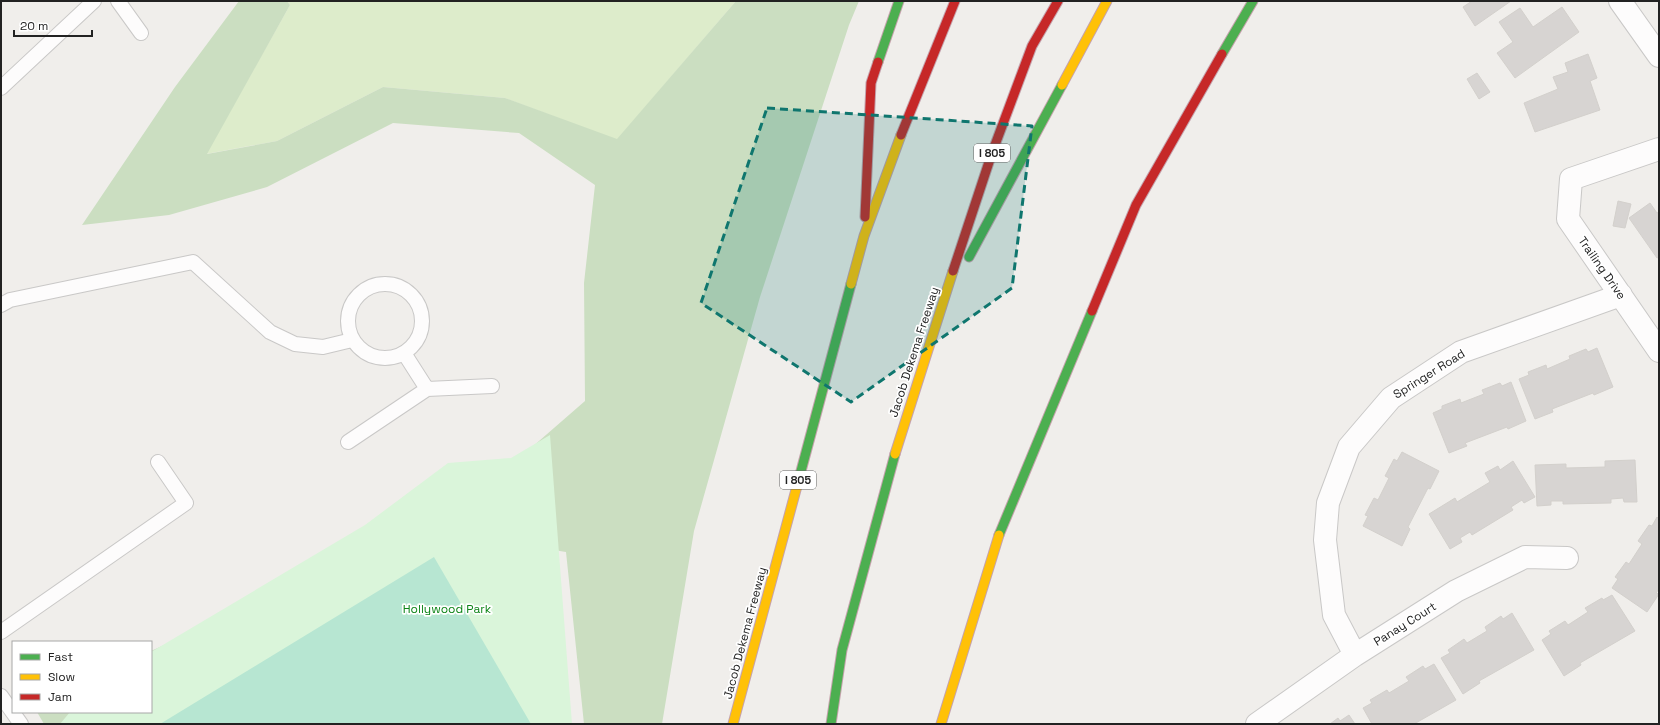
<svg xmlns="http://www.w3.org/2000/svg" width="1660" height="725" font-family="'Space Grotesk',sans-serif">
	<style>
		.grass { fill: #ddeccb }
		.forest { fill: #cbdec1 }
		.park { fill: #daf5da }
		.pitch { fill: #b7e6d2 }
		.building { fill: #d7d4d2; stroke: #d3d0cc }
		.lines { fill: none; stroke-linecap: round; stroke-linejoin: round }
		.lane-casing { stroke: #c9c8c7; stroke-width: 16 }
		.street-casing { stroke: #c9c8c7; stroke-width: 24 }
		.fast-casing { stroke: #c5a2ac; stroke-width: 11 }
		.slow-casing { stroke: #c5a2ac; stroke-width: 11 }
		.jam-casing { stroke: #c5a2ac; stroke-width: 11 }
		.lane { stroke: #fdfcfc; stroke-width: 14 }
		.street { stroke: #fdfcfc; stroke-width: 22 }
		.fast { stroke: #4caf50; stroke-width: 9 }
		.slow { stroke: #ffc107; stroke-width: 9 }
		.jam { stroke: #c62828; stroke-width: 9 }
		.marked { fill: #0f766e; fill-opacity: 0.2; stroke: #0f766e; stroke-width: 3; stroke-dasharray: 8 5; stroke-linejoin: round }
		.labels { text-anchor: middle; stroke-width: 3.5; stroke-linejoin: round; paint-order: stroke }
		.shield { fill: #fff; stroke: #646464; stroke-width: 1 }
		.shield-label { font-size: 11px; font-weight: bold; fill: #222 }
		.street-label { font-size: 12px; fill: #222; stroke: #fff }
		.park-label { font-size: 12px; fill: #0c8416; stroke: #fff }
	</style>
	<rect width="100%" height="100%" fill="#f0eeeb"/>
	<!-- grass -->
	<path class="grass" d="M287 1H736L617 140 505 98 383 87 277 141 206 154 290 5Z"/>
	<!-- forest -->
	<path class="forest" d="M239 1H287L290 5 207 154 277 141 383 87 505 98 617 139 736 1H859L849 25 760 297 694 531 662 724H584L566 552 448 533 142 724H44L37 712H151V651L220 620 508 468 585 401 584 283 595 185 519 133 393 123 267 187 169 215 82 225 175 87Z"/>
	<!-- park -->
	<path class="park" d="M550 435 572 724H60L70 712H151V652L365 525 448 463 511 458Z"/>
	<!-- pitch -->
	<path class="pitch" d="M434 557 531 724H160Z"/>
	<!-- building -->
	<path class="building" d="M1472 1H1511L1475 26 1463 7Z
		M1562 7 1579 32 1515 78 1497 53 1513 42 1499 22 1520 8 1533 27Z
		M1588 54 1597 78 1590 81 1600 110 1535 132 1524 103 1558 89 1553 77 1568 72 1565 63Z
		M1477 73 1490 92 1479 99 1467 79Z
		M1618 201 1631 204 1625 228 1613 226Z
		M1650 203 1657 213 1659 212V257L1657 258 1629 218Z
		M1597 348 1613 387 1594 395 1593 393 1552 409 1553 412 1535 419 1519 379 1529 375 1528 372 1546 365 1547 369 1570 359 1569 356 1586 349 1588 352Z
		M1511 382 1526 421 1508 429 1507 427 1465 443 1467 446 1449 453 1433 413 1442 409V406L1460 399 1461 403 1484 394 1482 390 1500 383 1502 386Z
		M1402 452 1439 471 1430 489 1428 488 1408 527 1410 529 1402 546 1363 526 1368 516 1365 515 1374 498 1378 500 1389 478 1385 476 1394 459 1397 461Z
		M1635 460 1637 502H1624L1623 498 1611 499V503L1563 504V501H1551V505L1537 506 1535 465 1566 464V468L1605 467V461Z
		M1513 461 1535 497 1524 503 1522 500 1511 507 1513 510 1472 535 1470 532 1460 538 1462 542 1450 549 1429 514 1455 498 1457 502 1490 482 1485 473 1498 466 1500 470Z
		M1657 517 1659 519V589L1656 593 1659 594 1647 612 1612 588 1618 579 1615 577 1626 562 1629 564 1642 544 1638 541 1649 525 1652 526Z
		M1612 595 1635 631 1580 663 1581 665 1564 676 1542 640 1551 634 1549 631 1565 621 1568 625 1588 612 1585 608 1602 598 1603 600Z
		M1512 613 1534 650 1479 681 1480 683 1463 694 1441 658 1450 653 1448 650 1464 639 1467 643 1487 631 1485 627 1501 616 1503 619Z
		M1434 664 1456 700 1414 724H1372L1363 708 1372 703 1370 700 1387 690 1389 693 1409 681 1406 677 1423 666 1425 669Z
		M1349 715 1355 724H1330L1338 718 1340 721Z"/>
	<g class="lines">
		<!-- lane casing -->
		<g class="lane-casing">
			<path id="lane" d="M118 1 141 33
				M1 88 94 1
				M348 321a37 37 0 1 1 74 0a37 37 0 1 1-74 0Z
				M1 305 10 300 193 262 270 332 295 344 323 347 352 340
				M404 353 427 389
				M348 442 427 389 492 386
				M1 632 186 503 158 462
				M1 696 21 724"/>
		</g>
		<!-- street casing -->
		<g class="street-casing">
			<path id="street" d="M1620 1 1659 56
				M1659 149 1571 179 1568 219 1659 351
				M1355 655 1334 615 1325 540 1328 503 1349 447 1391 398 1461 352 1621 295
				M1257 724 1355 655 1456 591 1525 557 1567 558"/>
		</g>
		<!-- fast casing -->
		<g class="fast-casing">
			<path id="fast" d="M1222 54 1253 1
				M878 62 899 1
				M969 257 1062 85
				M797 486 851 284
				M999 535 1092 311
				M831 724 842 650 895 454"/>
		</g>
		<!-- slow casing -->
		<g class="slow-casing">
			<path id="slow" d="M1062 85 1107 1
				M851 284 864 236 901 135
				M895 454 953 271
				M733 724 797 486
				M941 724 999 535"/>
		</g>
		<!-- jam casing -->
		<g class="jam-casing">
			<path id="jam" d="M901 135 955 1
				M865 217 871 83 878 62
				M953 271 992 153 1032 46 1058 1
				M1092 311 1136 205 1222 54"/>
		</g>
		<!-- lane -->
		<use href="#lane" class="lane"/>
		<!-- street -->
		<use href="#street" class="street"/>
		<!-- fast -->
		<use href="#fast" class="fast"/>
		<!-- slow -->
		<use href="#slow" class="slow"/>
		<!-- jam -->
		<use href="#jam" class="jam"/>
	</g>
	<!-- marked area -->
	<path class="marked" d="M767 108 1032 126 1012 288 851 402 701 303Z"/>
	<g class="labels">
		<!-- shield labels -->
		<g class="shield">
			<rect x="974" y="144" width="36" height="18" rx="3"/>
			<rect x="780" y="471" width="36" height="18" rx="3"/>
		</g>
		<g class="shield-label">
			<text x="992" y="157">I 805</text>
			<text x="798" y="484">I 805</text>
		</g>
		<!-- street labels -->
		<g class="street-label">
			<text transform="translate(1602 268) rotate(55)" y="4">Trailing Drive</text>
			<text transform="translate(914 352) rotate(-72)" y="4">Jacob Dekema Freeway</text>
			<text transform="translate(1429 374) rotate(-32)" y="4">Springer Road</text>
			<text transform="translate(1405 624) rotate(-32)" y="4">Panay Court</text>
			<text transform="translate(745 633) rotate(-75)" y="4">Jacob Dekema Freeway</text>
		</g>
		<!-- park labels -->
		<g class="park-label">
			<text x="447" y="613">Hollywood Park</text>
		</g>
	</g>
	<!-- border -->
	<rect width="1660" height="725" fill="none" stroke="#222222" stroke-width="4"/>
	<!-- legend -->
	<rect x="12" y="641" width="140" height="72" fill="#ffffff" stroke="#a7a7a7"/>
	<rect x="20" y="654" width="20" height="6" fill="#4caf50" stroke="#a7a7a7"/>
	<text x="48" y="661" font-size="12" fill="#222222">Fast</text>
	<rect x="20" y="674" width="20" height="6" fill="#ffc107" stroke="#a7a7a7"/>
	<text x="48" y="681" font-size="12" fill="#222222">Slow</text>
	<rect x="20" y="694" width="20" height="6" fill="#c62828" stroke="#a7a7a7"/>
	<text x="48" y="701" font-size="12" fill="#222222">Jam</text>
	<!-- scale -->
	<path d="M14 30v6h78v-6" fill="none" stroke="#222222" stroke-width="2"/>
	<text x="20" y="30" font-size="12" fill="#222222" stroke="#ffffff" stroke-width="3" paint-order="stroke">20 m</text>
</svg>
